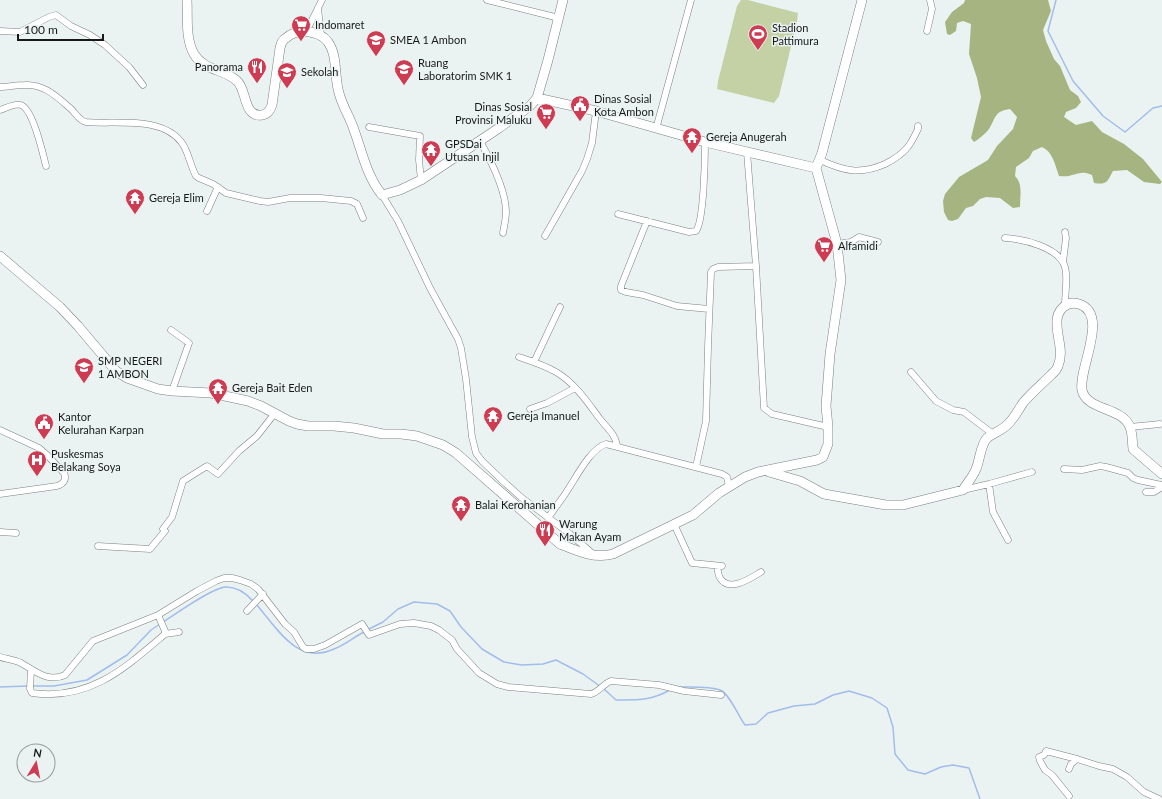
<svg xmlns="http://www.w3.org/2000/svg" width="1162" height="799" font-family="Lato,sans-serif">
	<style>
		.green { fill: #c4d1a5 }
		.forest { fill: #a5b481 }
		.lines { fill: none; stroke-linecap: round; stroke-linejoin: round }
		.stream { stroke: #a2bdeb; stroke-width: 1.5 }
		.street-casing { stroke: #7a8180; stroke-width: 7 }
		.secondary-casing { stroke: #7a8180; stroke-width: 10 }
		.street { stroke: #fff; stroke-width: 6 }
		.secondary { stroke: #fff; stroke-width: 9 }
		.labels { text-anchor: middle; stroke-width: 3; stroke-linejoin: round; paint-order: stroke }
		.poi-label { font-size: 11px; fill: #161918; stroke: #ebf3f2; text-anchor: start }
	</style>
	<rect width="100%" height="100%" fill="#ebf3f2"/>
	<!-- green -->
	<path class="green" d="M741 0H748L798 13 797 22 779 96 774 103 717 89 718 81 737 6Z"/>
	<!-- forest -->
	<path class="forest" d="M965 0H1048L1051 11 1043 30 1046 41 1054 59 1060 66 1070 90 1078 96 1081 102 1076 108 1066 112 1064 117 1076 125 1092 121 1102 132 1124 144 1143 159 1162 182 1160 184 1144 182 1127 170 1113 171C1107 182 1107 185 1094 183L1092 175C1083 171 1080 173 1072 175 1068 177 1063 176 1059 176 1055 165 1053 152 1042 147L1033 151 1029 158 1016 167 1015 176C1023 184 1020 196 1020 207L1013 208 1000 198 986 197 980 199 973 206 966 208 958 219 952 221 948 220 944 212 943 201 945 194 959 177 988 160 997 146 1013 129 1017 117 1010 109C994 111 996 118 989 129 985 134 979 139 974 142L971 138 981 97 977 78 969 54 971 24 963 21 957 23 956 31 950 35 947 34 945 22 952 12 964 3Z"/>
	<g class="lines">
		<!-- stream -->
		<path class="stream" d="M1056 0 1048 31 1073 81 1103 116 1125 132 1153 108 1162 106
			M256 604C277 628 297 666 334 649 345 645 354 637 364 632
			M163 622C176 614 213 587 226 587 237 587 246 593 253 601
			M367 630 383 622 398 609 414 602 437 604 450 611 461 627 482 649 504 662 522 665 543 664 556 660 583 674 601 687
			M32 686H54L87 680 127 655 151 630 160 624
			M0 687 28 686
			M679 687C690 687 710 686 720 690 729 693 739 717 745 725L756 724 768 713 794 706 815 704 833 695 849 691 872 698 887 708 893 727 895 754 908 770 925 774 941 767 953 765 969 768 980 799
			M604 689 616 700C638 700 650 701 670 690"/>
		<!-- street casing -->
		<g class="street-casing">
			<path id="street" d="M487 0 559 18
				M318 8 321 36
				M0 31 20 32 49 17 56 15 71 26 90 35 105 45 129 67 143 85
				M927 31 932 9 930 0
				M306 32 322 0
				M0 87C8 87 16 85 25 85 44 84 56 96 70 108 76 113 78 120 86 122 114 125 162 115 182 143 189 153 190 165 196 176L199 178 213 184 226 193 260 201 268 202 290 198H321L351 201 357 204 363 218
				M0 110C6 108 15 103 21 105 33 109 43 154 46 166
				M369 127 420 136 419 160 421 180
				M656 129 691 0
				M480 141C490 159 506 191 506 212 506 219 504 226 503 233
				M820 160C844 171 860 175 885 164 893 160 901 155 907 148 912 142 915 135 918 129V126
				M382 195 398 221 430 288 458 339 461 348 466 379 472 437 476 453 482 461 504 482 522 498 570 534 593 554
				M207 211 218 187
				M618 214 689 232 696 231C704 221 705 158 705 142
				M647 221 621 286V290L626 292 643 295 677 306 709 309
				M545 236 582 171 587 159 592 143 596 111
				M1005 238C1023 239 1059 247 1065 267 1068 278 1065 293 1065 305
				M837 244 851 242 859 237 878 242
				M1063 262 1066 238 1065 232
				M756 266 764 408 772 414 828 427
				M171 330 189 343 172 391
				M519 357C531 361 544 365 556 372 575 383 588 403 600 419 607 428 615 434 617 445
				M534 362 560 307
				M911 372 936 401 953 410 964 412 993 434
				M530 409 547 403 575 388
				M1130 427 1160 424
				M0 430 39 448 47 455 64 473C67 480 63 484 57 486L0 494
				M696 467 706 421 708 347 711 272 713 269 718 267 756 266 747 152
				M1064 469 1082 470 1100 466 1106 467 1128 473 1133 478 1138 480 1162 485
				M989 484 993 512 1008 540
				M963 490 989 484 1032 472
				M1146 492H1154L1162 487
				M548 518C553 511 558 504 563 497 574 482 589 449 606 444L722 474 727 477 729 486
				M674 524 692 563 722 566
				M0 532 16 533
				M98 546 150 549 165 531 163 529 172 517 183 481 207 466 218 474 239 451 257 436 275 413
				M717 566C718 570 718 575 720 578 729 593 751 578 761 572
				M247 611 263 594
				M165 634 179 632
				M0 657C7 659 15 660 21 663 35 671 48 683 65 675L93 641 158 615 197 591 216 581 224 578H232L240 580 251 584 258 589 285 624 294 632 303 647 306 649H314L325 645 362 624 369 635 400 624 414 623 431 626 439 630 452 640 457 649 479 673 497 684 508 687 591 694C599 692 603 684 611 681L659 685 684 691 721 695
				M31 669 30 689 32 693C90 701 125 668 165 634V631L158 615
				M1069 769 1071 764 1077 759
				M1069 796 1052 775 1045 770 1040 761 1039 757 1044 755 1046 751 1077 759 1099 766 1113 769 1127 777 1144 792 1159 799"/>
		</g>
		<!-- secondary casing -->
		<g class="secondary-casing">
			<path id="secondary" d="M187 0C188 17 185 38 194 54 204 71 225 69 237 81 247 89 243 118 262 115 268 114 270 110 272 105L280 48C281 44 282 40 286 38 297 28 319 30 328 42 338 56 334 77 339 93 342 105 349 116 353 127 362 151 366 175 382 195L400 190 421 180 499 128 530 106 537 98 548 60 563 0
				M537 98 596 111 705 142 816 168
				M0 256 60 307 78 326 116 371 127 378 158 389 172 391 211 393 248 401 261 406 289 421 297 424 308 426H334L354 428 383 434H401L417 436 443 445 456 453 560 544C577 551 595 559 613 554L693 515 719 493 745 477 758 472 817 460 823 457 828 444V427L826 406 830 354 841 280 837 244 816 168 822 153 862 0
				M769 472 800 481 824 494 886 505H903L963 490C967 483 973 477 976 469 980 460 980 446 987 438 993 433 1001 431 1007 425 1014 419 1018 410 1023 403 1031 393 1042 384 1051 375 1054 372 1057 370 1058 366 1064 352 1057 338 1057 324 1056 311 1066 300 1079 304 1110 314 1078 369 1082 390 1086 410 1120 407 1129 425 1133 432 1132 441 1133 449L1162 474"/>
		</g>
		<!-- street -->
		<use href="#street" class="street"/>
		<!-- secondary -->
		<use href="#secondary" class="secondary"/>
	</g>
	<!-- icons -->
	<defs>
		<g id="supermarket-pin" transform="scale(1)"><path d="M0 17L-7.5 6A9.5 9.5 0 1 1 7.5 6Z" fill="#cd3c52" stroke="#ebf3f2"/><path d="M-6-5.5h2.5l.6 2H6L4.5 2H-2.5L-4.4-4H-6ZM-1.5 3.2a1.3 1.3 0 1 0 .1 0ZM3 3.2a1.3 1.3 0 1 0 .1 0Z" fill="#fff"/></g>
		<g id="stadium-pin" transform="scale(1)"><path d="M0 17L-7.5 6A9.5 9.5 0 1 1 7.5 6Z" fill="#cd3c52" stroke="#ebf3f2"/><path d="M0-5a6.5 5 0 1 0 0 10a6.5 5 0 1 0 0-10ZM-3.5-1.8h7v3.6h-7Z" fill="#fff"/></g>
		<g id="school-pin" transform="scale(1)"><path d="M0 17L-7.5 6A9.5 9.5 0 1 1 7.5 6Z" fill="#cd3c52" stroke="#ebf3f2"/><path d="M0-5L7-2L0 1L-7-2ZM-4 1L0 2.5L4 1V4Q0 6-4 4Z" fill="#fff"/></g>
		<g id="restaurant-pin" transform="scale(1)"><path d="M0 17L-7.5 6A9.5 9.5 0 1 1 7.5 6Z" fill="#cd3c52" stroke="#ebf3f2"/><path d="M-5-6h1v4h1v-4h1v4h1v-4h1v5L-1.5 .5V6h-2V.5L-5-1ZM5-6V6H3V1.5H1.5Q1.5-4 5-6Z" fill="#fff"/></g>
		<g id="civic-pin" transform="scale(1)"><path d="M0 17L-7.5 6A9.5 9.5 0 1 1 7.5 6Z" fill="#cd3c52" stroke="#ebf3f2"/><path d="M-.6-6.5H3V-4.5H.6V-3L4-1V1h2V6H-6V1h2V-1L-.6-3ZM-1.2 2.5V6h2.4V2.5Z" fill="#fff"/></g>
		<g id="temple-pin" transform="scale(1)"><path d="M0 17L-7.5 6A9.5 9.5 0 1 1 7.5 6Z" fill="#cd3c52" stroke="#ebf3f2"/><path d="M0-6L5-2H3V0L6.5 2.5H4V6H1.5V3h-3V6H-4V2.5H-6.5L-3 0V-2H-5Z" fill="#fff"/></g>
		<g id="hospital-pin" transform="scale(1)"><path d="M0 17L-7.5 6A9.5 9.5 0 1 1 7.5 6Z" fill="#cd3c52" stroke="#ebf3f2"/><path d="M-5-5h3v3.5h4V-5h3V5h-3V1.5h-4V5h-3Z" fill="#fff"/></g>
	</defs>
	<g fill-rule="evenodd">
		<use href="#supermarket-pin" x="301" y="25"/>
		<use href="#stadium-pin" x="758" y="34"/>
		<use href="#school-pin" x="376" y="40"/>
		<use href="#restaurant-pin" x="257" y="67"/>
		<use href="#school-pin" x="404" y="69"/>
		<use href="#school-pin" x="287" y="72"/>
		<use href="#civic-pin" x="580" y="105"/>
		<use href="#supermarket-pin" x="546" y="113"/>
		<use href="#temple-pin" x="692" y="137"/>
		<use href="#temple-pin" x="431" y="150"/>
		<use href="#temple-pin" x="135" y="198"/>
		<use href="#supermarket-pin" x="824" y="246"/>
		<use href="#school-pin" x="84" y="367"/>
		<use href="#temple-pin" x="218" y="388"/>
		<use href="#temple-pin" x="493" y="416"/>
		<use href="#civic-pin" x="44" y="423"/>
		<use href="#hospital-pin" x="37" y="460"/>
		<use href="#temple-pin" x="461" y="505"/>
		<use href="#restaurant-pin" x="545" y="530"/>
	</g>
	<g class="labels">
		<!-- poi labels -->
		<g class="poi-label">
			<text x="315" y="29">Indomaret</text>
			<text x="772" y="32">Stadion<tspan x="772" dy="13">Pattimura</tspan></text>
			<text x="390" y="44">SMEA 1 Ambon</text>
			<text x="418" y="67">Ruang<tspan x="418" dy="13">Laboratorim SMK 1</tspan></text>
			<text x="243" y="71" text-anchor="end">Panorama</text>
			<text x="301" y="76">Sekolah</text>
			<text x="594" y="103">Dinas Sosial<tspan x="594" dy="13">Kota Ambon</tspan></text>
			<text x="532" y="111" text-anchor="end">Dinas Sosial<tspan x="532" dy="13">Provinsi Maluku</tspan></text>
			<text x="706" y="141">Gereja Anugerah</text>
			<text x="445" y="148">GPSDai<tspan x="445" dy="13">Utusan Injil</tspan></text>
			<text x="149" y="202">Gereja Elim</text>
			<text x="838" y="250">Alfamidi</text>
			<text x="98" y="365">SMP NEGERI<tspan x="98" dy="13">1 AMBON</tspan></text>
			<text x="232" y="392">Gereja Bait Eden</text>
			<text x="507" y="420">Gereja Imanuel</text>
			<text x="58" y="421">Kantor<tspan x="58" dy="13">Kelurahan Karpan</tspan></text>
			<text x="51" y="458">Puskesmas<tspan x="51" dy="13">Belakang Soya</tspan></text>
			<text x="475" y="509">Balai Kerohanian</text>
			<text x="559" y="528">Warung<tspan x="559" dy="13">Makan Ayam</tspan></text>
		</g>
	</g>
	<!-- north arrow -->
	<g transform="translate(36 763) rotate(10)"><circle r="19" fill="#ebf3f2" stroke="#969c9b"/>
	<path d="M0-3L7 15L0 10L-7 15Z" fill="#cd3c52"/>
	<text y="-6" font-size="11" font-weight="bold" text-anchor="middle" fill="#161918">N</text>
	</g>
	<!-- scale -->
	<path d="M18 34v6h85v-6" fill="none" stroke="#161918" stroke-width="2"/>
	<text x="24" y="34" font-size="12" fill="#161918" stroke="#ebf3f2" stroke-width="3" paint-order="stroke">100 m</text>
</svg>
